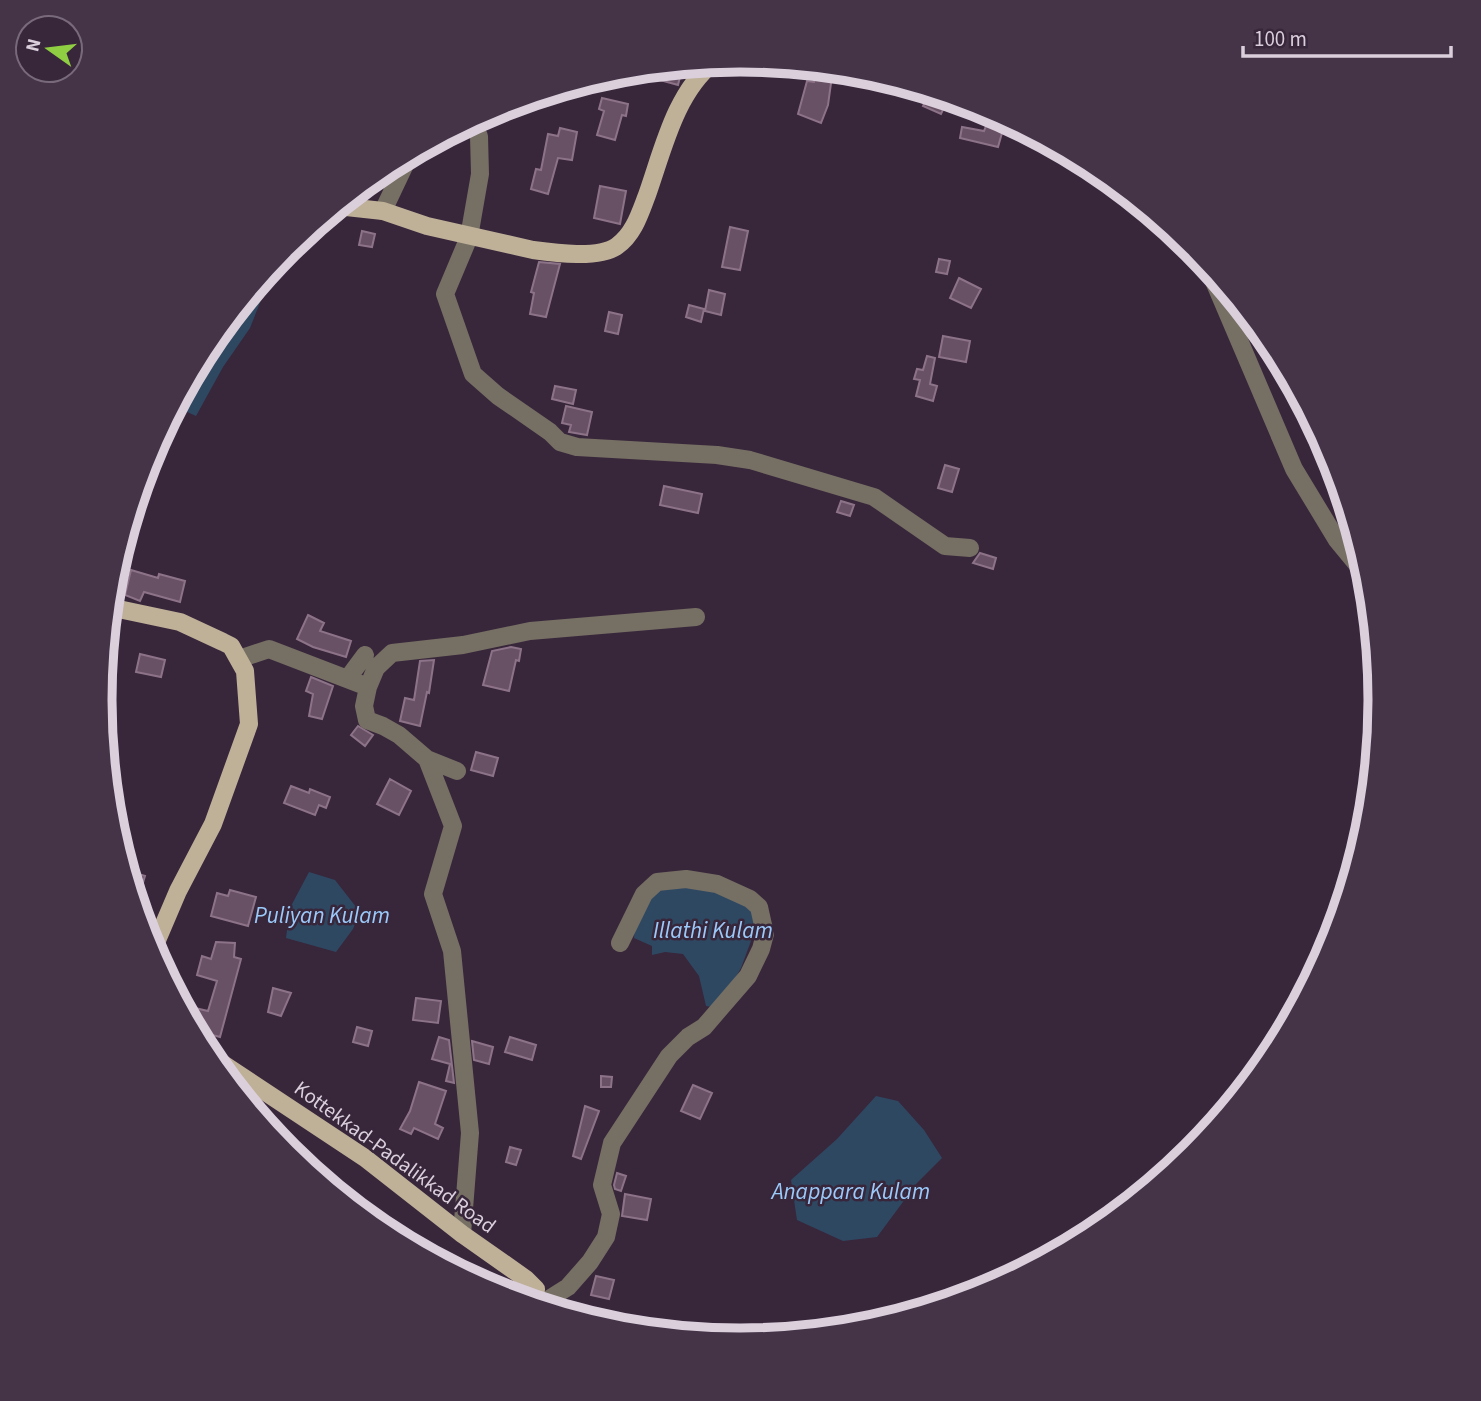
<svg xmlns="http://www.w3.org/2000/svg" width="1481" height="1401" font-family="'Source Sans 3',sans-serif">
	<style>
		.water { fill: #2f4862 }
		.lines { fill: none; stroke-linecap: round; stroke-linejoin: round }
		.canal { stroke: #2f4862; stroke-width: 14 }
		.building { fill: #695165; stroke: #8d7388; stroke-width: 2 }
		.minor { stroke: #766f63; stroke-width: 18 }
		.major { stroke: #bfb098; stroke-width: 18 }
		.labels { text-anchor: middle; stroke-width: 5; stroke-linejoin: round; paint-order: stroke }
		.street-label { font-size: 21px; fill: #dbcfdc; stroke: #38263b }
		.water-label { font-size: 23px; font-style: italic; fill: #9bcafa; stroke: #38263b }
		.rim { fill: none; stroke: #dbcfdc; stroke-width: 9 }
	</style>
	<rect width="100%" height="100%" fill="#38263b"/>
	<!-- water -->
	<path class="water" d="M260 281 268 282 250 328 223 367 196 416 174 406 208 344Z
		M309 872 335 880 360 912 353 929 336 952 286 938 290 908Z
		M657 885 696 887 754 901 755 930 741 968 718 1008 706 1006 699 976 683 954 665 952 652 955V946L634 938 635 925Z
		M876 1096 898 1101 924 1130 942 1158 917 1183 877 1237 843 1241 797 1220 791 1180 837 1139Z"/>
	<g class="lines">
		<!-- canal -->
		<path class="canal" d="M1308 408 1327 453 1336 467"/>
	</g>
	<!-- building -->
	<path class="building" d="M672 66 682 69 678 85 649 77 651 68Z
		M816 73 832 76 828 105 821 123 798 114 807 81 814 82Z
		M930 91 948 99 941 114 923 106Z
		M602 98 628 104 626 116 622 115 615 140 597 135 604 111 599 109Z
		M988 121 1004 126 998 147 960 138 962 127 984 131Z
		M560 128 577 132 572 160 558 158 548 194 531 189 536 169 541 170 548 134 558 136Z
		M600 186 626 191 620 224 594 218Z
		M730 227 748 231 740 270 722 267Z
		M362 231 375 234 372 247 359 245Z
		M939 259 950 261 947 274 936 272Z
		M539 262 560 264 546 317 530 314 534 293 531 292Z
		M959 278 981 289 971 308 950 298Z
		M709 290 725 294 721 315 705 311Z
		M689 305 704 309 701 322 686 317Z
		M609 312 622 315 618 334 605 331Z
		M943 336 970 341 966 362 939 357Z
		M927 356 935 358 930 384 937 386 933 401 916 396 920 380 914 379 917 369 923 370Z
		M555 386 576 390 573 404 552 399Z
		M566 406 592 412 587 435 569 432 571 425 562 423Z
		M945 465 959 469 952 492 938 488Z
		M664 486 702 494 698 513 660 505Z
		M841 501 854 505 850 516 837 512Z
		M980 553 996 558 993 569 973 563Z
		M131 570 158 578 159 574 185 581 180 602 144 592 140 601 125 595Z
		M308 615 324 623 320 631 351 641 346 657 313 647 297 639Z
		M511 647 521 649 519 661 516 660 509 691 483 685 492 651Z
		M140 654 165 660 161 677 136 672Z
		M434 660 429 693 427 692 420 726 400 721 405 698 414 700 420 661Z
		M311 677 333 686 322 719 309 716 313 694 306 691Z
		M358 726 373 735 365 746 351 735Z
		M476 752 498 758 493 776 471 770Z
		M390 779 411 791 399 815 377 804Z
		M291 786 309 793 310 789 330 797 326 808 319 805 315 815 284 803Z
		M125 870 145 876 136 906 130 885Z
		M230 890 256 897 248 926 211 916 217 893 228 896Z
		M216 942 235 943 234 957 241 959 220 1037 193 1030 190 1024 195 1008 208 1011 217 981 197 975 202 956 211 959Z
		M273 988 291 993 281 1016 268 1012Z
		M416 998 441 1001 438 1023 413 1020Z
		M357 1027 372 1031 368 1046 353 1042Z
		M439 1037 449 1040 454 1083 446 1081 450 1064 432 1059Z
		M510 1037 536 1045 532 1060 505 1052Z
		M472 1041 493 1047 489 1064 474 1060Z
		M601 1076 612 1077 611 1087H601Z
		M419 1082 446 1091 435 1124 443 1128 438 1139 414 1128 411 1134 400 1129 410 1111Z
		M693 1085 712 1093 700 1119 681 1111Z
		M585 1106 599 1111 581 1159 573 1156Z
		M510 1147 521 1150 516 1165 506 1162Z
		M617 1173 626 1176 621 1191 615 1189 614 1185Z
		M625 1194 651 1199 647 1220 622 1216Z
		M596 1276 614 1280 609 1299 591 1295Z"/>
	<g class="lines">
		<!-- minor -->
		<path class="minor" d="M479 136 480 174 469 237 445 294 473 374 498 396 550 432 560 442 577 447 717 455 750 460 874 497 945 546 970 548
			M383 211 410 154
			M1197 251 1213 279 1294 469 1337 540 1370 580
			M239 659 269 649 368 687
			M348 678 365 655
			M427 759 457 771
			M462 1234 470 1133 452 951 433 894 453 826 427 759 399 735 383 726 367 720 364 706 368 687 376 668 392 653 463 645 530 631 696 617
			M538 1306 568 1287 590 1262 606 1237 611 1214 602 1185 612 1143 669 1056 688 1037 704 1027 748 976 761 949 765 934 759 907 750 899 717 884 686 879 657 882 644 894 620 943"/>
		<!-- major -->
		<path class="major" d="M337 206 383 211 427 226 533 250C555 253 599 259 617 246 634 234 640 213 647 195 663 150 675 93 714 62
			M109 607 180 622 223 642 231 646 245 671 249 724 213 824 178 891 152 952
			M210 1060 220 1062 365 1158 462 1234 526 1279 536 1289 534 1305"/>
	</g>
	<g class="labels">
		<!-- street labels -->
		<g class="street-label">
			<text transform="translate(395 1157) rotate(36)" y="7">Kottekkad-Padalikkad Road</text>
		</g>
		<!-- water labels -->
		<g class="water-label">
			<text x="322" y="923">Puliyan Kulam</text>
			<text x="713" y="938">Illathi Kulam</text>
			<text x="851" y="1199">Anappara Kulam</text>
		</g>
	</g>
	<!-- crop -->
	<path d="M0 0H1481V1401H0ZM112 700a628 628 0 1 1 1256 0a628 628 0 1 1-1256 0Z" fill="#453448" fill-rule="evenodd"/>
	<path class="rim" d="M112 700a628 628 0 1 1 1256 0a628 628 0 1 1-1256 0Z"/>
	<!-- north arrow -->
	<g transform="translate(49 49) rotate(284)"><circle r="33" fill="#38263b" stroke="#796a7b" stroke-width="2"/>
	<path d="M0-5L12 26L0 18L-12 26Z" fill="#8fcd42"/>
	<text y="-10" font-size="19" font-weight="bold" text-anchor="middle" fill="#dbcfdc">N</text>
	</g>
	<!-- scale -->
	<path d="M1243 46v10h208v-10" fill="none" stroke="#dbcfdc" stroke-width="3.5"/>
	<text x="1254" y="46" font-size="21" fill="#dbcfdc" stroke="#38263b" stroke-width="5" paint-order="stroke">100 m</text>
</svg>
